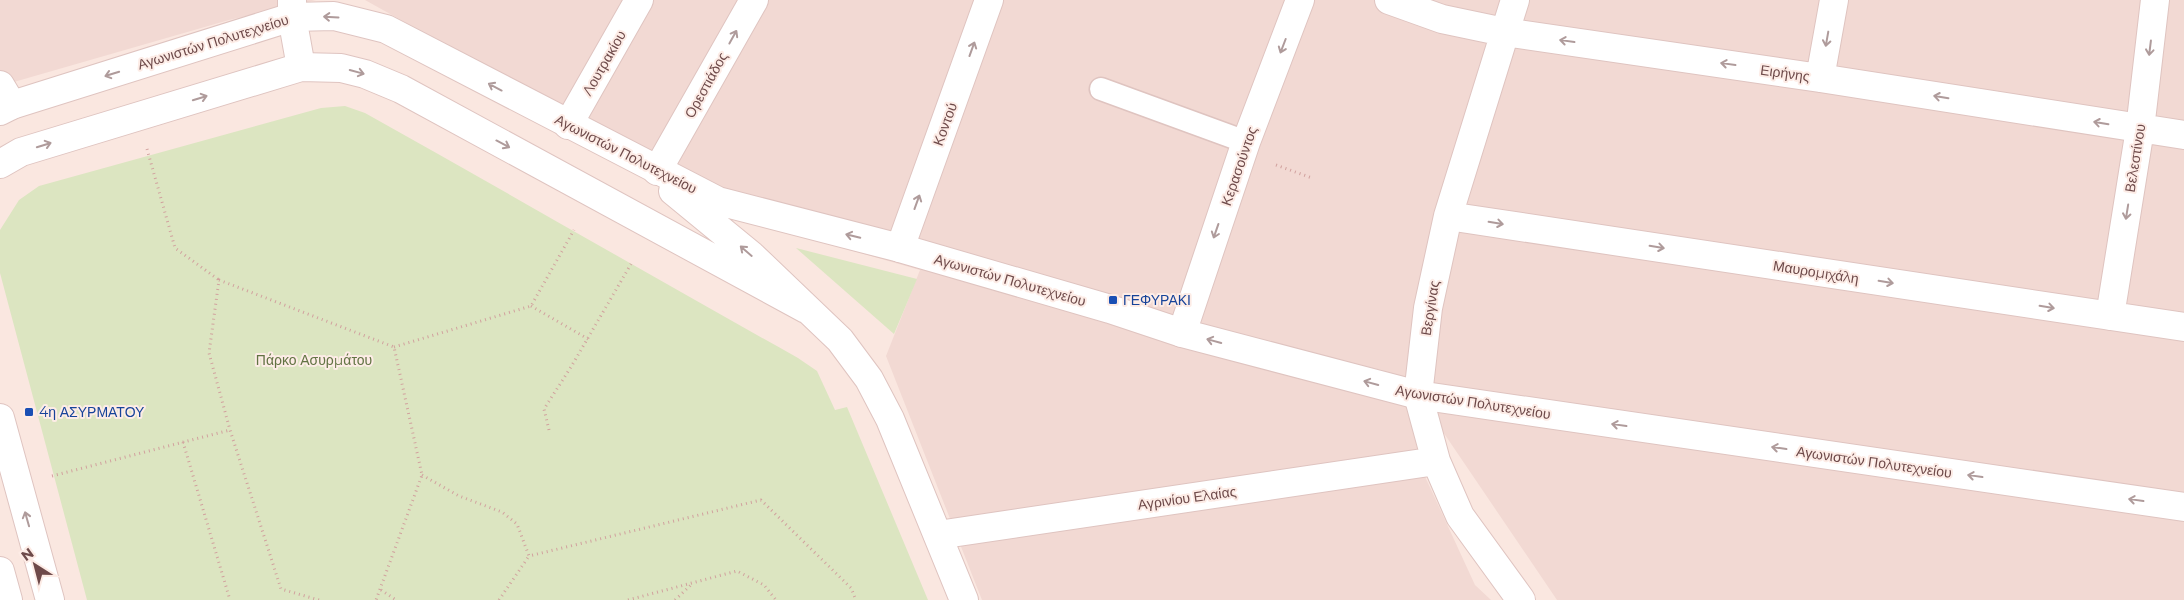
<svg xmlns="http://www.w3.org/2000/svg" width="2184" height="600" font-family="Montserrat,sans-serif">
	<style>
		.residential { fill: #f2d9d3; fill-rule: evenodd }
		.green { fill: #dce5c1 }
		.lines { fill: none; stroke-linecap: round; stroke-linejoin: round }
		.service-casing { stroke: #dfc4c0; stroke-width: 25 }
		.minor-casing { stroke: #dfc4c0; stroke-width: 30 }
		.tertiary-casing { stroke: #dfc4c0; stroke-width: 30 }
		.path { stroke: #d1a19e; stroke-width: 3; stroke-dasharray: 1 4; stroke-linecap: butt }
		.service { stroke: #fff; stroke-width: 22 }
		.minor { stroke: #fff; stroke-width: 28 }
		.tertiary { stroke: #fff; stroke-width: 28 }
		.oneway { stroke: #af9b9b }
		.transit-dot { fill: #1a4fb4; stroke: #fdece6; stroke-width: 2 }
		.labels { text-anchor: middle; stroke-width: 4; stroke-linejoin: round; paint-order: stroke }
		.street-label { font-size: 14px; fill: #6e4a4a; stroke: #fdece6 }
		.transit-label { font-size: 14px; fill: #164399; stroke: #fdece6; text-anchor: start }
		.park-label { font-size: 14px; fill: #627343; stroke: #fdece6 }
	</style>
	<rect width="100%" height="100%" fill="#fae7e0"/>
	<!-- residential -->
	<path class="residential" d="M0 0H316L229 20 0 86Z
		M365 0H2184V500L1404 386 1422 470 1475 585 1491 600H982L886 356 920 270 776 229ZM986 284 1382 370 1403 384Z
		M1418 395 2184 506V600H1557Z"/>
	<!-- green -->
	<path class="green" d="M345 106 365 113C510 194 653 277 798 358L817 371 835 410 847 407 928 600H87L0 273V230L19 200 39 186 321 108Z
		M796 248 917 279 894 334Z"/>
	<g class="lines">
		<!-- service casing -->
		<g class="service-casing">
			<path id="service" d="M1101 89 1246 142"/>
		</g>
		<!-- minor casing -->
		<g class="minor-casing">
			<path id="minor" d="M292 0V17L301 67
				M1389 0 1442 19 1504 32 1820 78 2184 135
				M1515 0 1448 216 1428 308 1418 395 1436 461 1460 516 1521 600
				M1820 78 1834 0
				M0 85 12 105
				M568 125 639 0
				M657 171 754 0
				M1448 216 2184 327
				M900 248 989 0
				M2110 316 2140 129 2155 0
				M1182 333 1246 142 1300 0
				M938 535 1436 461"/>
		</g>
		<!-- tertiary casing -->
		<g class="tertiary-casing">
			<path id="tertiary" d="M0 111 12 105 292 17 334 16 386 29 718 201 900 248 1110 309 1182 333 1418 395 2184 507
				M0 164 21 152 301 67 341 68 365 74 401 89 806 309
				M673 191 751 255 840 340 869 379 890 419 964 600
				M0 418 50 600
				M0 571 8 600"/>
		</g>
		<!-- path -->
		<path class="path" d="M147 149 175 248 219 280
			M1276 165 1312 178
			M531 306 588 339
			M394 347 531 306 574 230
			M549 430 544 409 571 367 631 264
			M183 442 230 600
			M422 475 459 496 502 512 517 524 529 556 761 500 851 588 856 600
			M52 476 230 430
			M381 590 396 600
			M319 600 281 589 230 430 209 353 219 280 394 347 422 475 376 600
			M499 600 529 556
			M628 600 737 571 764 585 776 600
			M675 600 693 583"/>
		<!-- service -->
		<use href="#service" class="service"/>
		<!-- minor -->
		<use href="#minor" class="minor"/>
		<!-- tertiary -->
		<use href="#tertiary" class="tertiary"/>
	</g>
	<!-- one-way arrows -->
	<defs><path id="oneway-shaft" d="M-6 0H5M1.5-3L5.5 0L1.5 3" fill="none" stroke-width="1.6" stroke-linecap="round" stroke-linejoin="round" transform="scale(1.25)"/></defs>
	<g class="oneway">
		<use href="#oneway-shaft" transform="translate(331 17) rotate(-177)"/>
		<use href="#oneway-shaft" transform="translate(733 37) rotate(-61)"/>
		<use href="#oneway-shaft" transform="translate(1827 39) rotate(100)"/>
		<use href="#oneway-shaft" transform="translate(1567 41) rotate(-172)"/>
		<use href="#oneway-shaft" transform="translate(1283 46) rotate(111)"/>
		<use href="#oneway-shaft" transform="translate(2150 48) rotate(97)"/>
		<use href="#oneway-shaft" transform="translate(972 49) rotate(-70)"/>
		<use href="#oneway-shaft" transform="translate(1728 64) rotate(-172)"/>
		<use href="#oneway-shaft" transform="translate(357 72) rotate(15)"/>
		<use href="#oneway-shaft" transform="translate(112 74) rotate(163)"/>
		<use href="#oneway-shaft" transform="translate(495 87) rotate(-152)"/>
		<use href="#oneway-shaft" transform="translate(1941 97) rotate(-171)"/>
		<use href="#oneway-shaft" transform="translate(200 98) rotate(-17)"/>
		<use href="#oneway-shaft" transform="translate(2101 123) rotate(-171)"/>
		<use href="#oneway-shaft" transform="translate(503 144) rotate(28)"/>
		<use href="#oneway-shaft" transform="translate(44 145) rotate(-17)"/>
		<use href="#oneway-shaft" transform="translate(917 202) rotate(-70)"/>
		<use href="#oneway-shaft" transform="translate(2127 212) rotate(99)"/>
		<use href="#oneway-shaft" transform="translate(1496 223) rotate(9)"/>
		<use href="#oneway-shaft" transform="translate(1216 231) rotate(109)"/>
		<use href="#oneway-shaft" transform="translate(853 236) rotate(-166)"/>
		<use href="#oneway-shaft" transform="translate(1657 247) rotate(9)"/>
		<use href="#oneway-shaft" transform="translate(746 251) rotate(-139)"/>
		<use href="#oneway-shaft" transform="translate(1886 282) rotate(9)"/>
		<use href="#oneway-shaft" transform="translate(2047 307) rotate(9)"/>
		<use href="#oneway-shaft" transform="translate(1214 341) rotate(-165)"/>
		<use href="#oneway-shaft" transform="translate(1371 383) rotate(-165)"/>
		<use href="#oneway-shaft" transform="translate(1619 425) rotate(-172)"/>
		<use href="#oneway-shaft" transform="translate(1779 448) rotate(-172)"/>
		<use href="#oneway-shaft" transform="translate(1975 476) rotate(-172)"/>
		<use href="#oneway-shaft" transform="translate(2136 500) rotate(-172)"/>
		<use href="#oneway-shaft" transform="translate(27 519) rotate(-106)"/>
	</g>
	<!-- markers -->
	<g class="transit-dot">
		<rect x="1108" y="295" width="10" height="10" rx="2.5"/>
		<rect x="24" y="407" width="10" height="10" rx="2.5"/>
	</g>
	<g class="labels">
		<!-- street labels -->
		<g class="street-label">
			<text transform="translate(213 42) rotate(-17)" y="5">Αγωνιστών Πολυτεχνείου</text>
			<text transform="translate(604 63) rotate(-60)" y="5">Λουτρακίου</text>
			<text transform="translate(1785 73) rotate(8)" y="5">Ειρήνης</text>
			<text transform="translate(706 85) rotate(-61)" y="5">Ορεστιάδος</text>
			<text transform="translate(945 124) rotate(-70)" y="5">Κοντού</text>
			<text transform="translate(626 154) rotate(27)" y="5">Αγωνιστών Πολυτεχνείου</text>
			<text transform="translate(2135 158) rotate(-81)" y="5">Βελεστίνου</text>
			<text transform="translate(1239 166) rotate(-71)" y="5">Κερασούντος</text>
			<text transform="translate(1816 272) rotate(9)" y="5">Μαυρομιχάλη</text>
			<text transform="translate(1010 280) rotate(16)" y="5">Αγωνιστών Πολυτεχνείου</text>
			<text transform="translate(1430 308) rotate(-81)" y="5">Βεργίνας</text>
			<text transform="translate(1473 402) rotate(9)" y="5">Αγωνιστών Πολυτεχνείου</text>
			<text transform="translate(1874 462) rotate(8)" y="5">Αγωνιστών Πολυτεχνείου</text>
			<text transform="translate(1187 498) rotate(-8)" y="5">Αγρινίου Ελαίας</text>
		</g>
		<!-- transit labels -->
		<g class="transit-label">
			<text x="1123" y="305">ΓΕΦΥΡΑΚΙ</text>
			<text x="39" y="417">4η ΑΣΥΡΜΑΤΟΥ</text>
		</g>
		<!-- park labels -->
		<g class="park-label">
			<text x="314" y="365">Πάρκο Ασυρμάτου</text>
		</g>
	</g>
	<!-- north arrow -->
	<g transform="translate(35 565) rotate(324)" stroke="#fdece6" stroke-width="4" paint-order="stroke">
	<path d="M0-4L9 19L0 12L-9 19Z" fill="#6e4a4a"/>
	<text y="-8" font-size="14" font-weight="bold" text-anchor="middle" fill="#6e4a4a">N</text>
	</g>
</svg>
